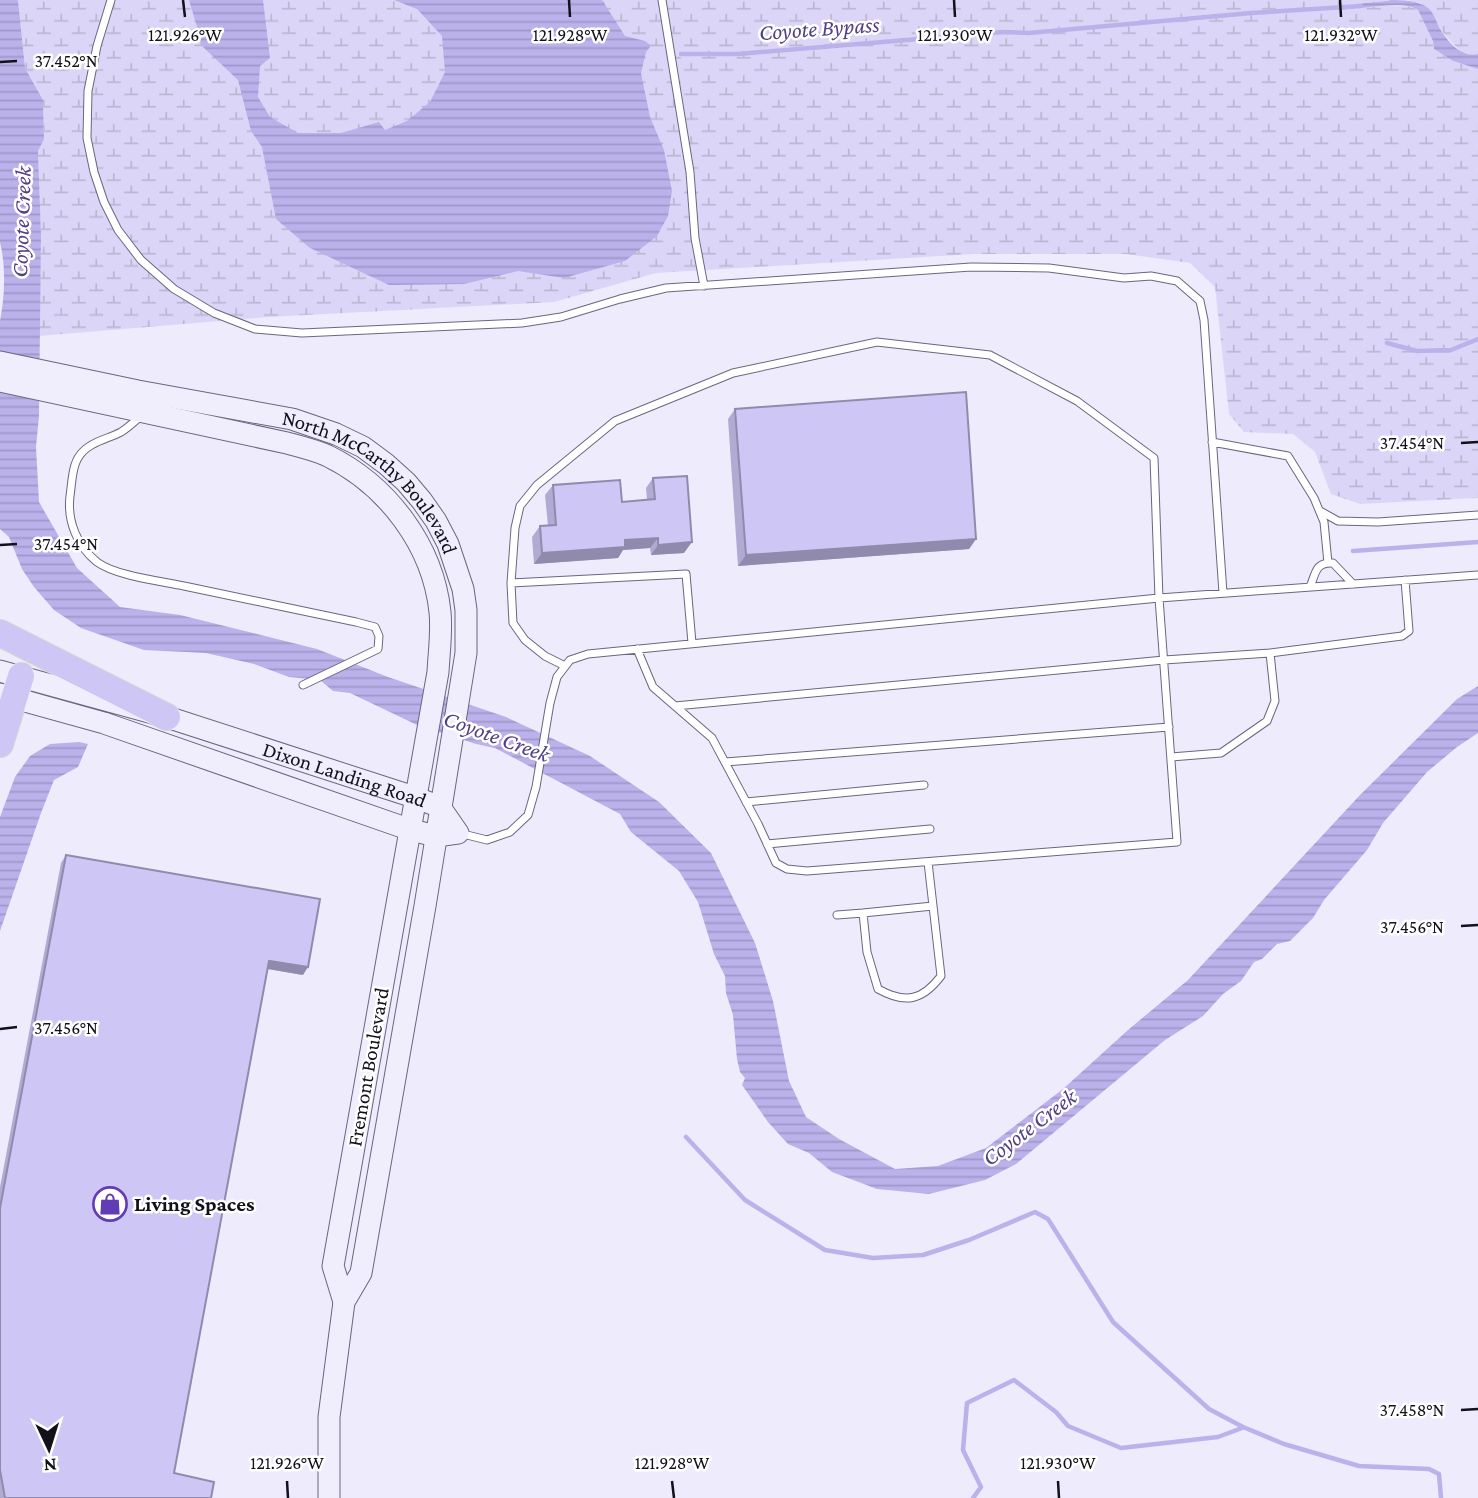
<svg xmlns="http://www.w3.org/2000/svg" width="1478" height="1498" font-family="'Crimson Pro',serif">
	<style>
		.wetland { fill: url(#wetland-marsh) }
		.water { fill: url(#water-rules) }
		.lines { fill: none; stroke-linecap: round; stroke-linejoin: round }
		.stream { stroke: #bbb1eb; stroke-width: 4.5 }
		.lane-casing { stroke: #6a667f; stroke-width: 9 }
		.secondary-casing { stroke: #6a667f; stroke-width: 23 }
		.highway-casing { stroke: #d4d4d6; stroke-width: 28 }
		.lane { stroke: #fff; stroke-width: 7 }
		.secondary { stroke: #f0eefc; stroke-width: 21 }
		.highway { stroke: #cec7f5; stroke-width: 26 }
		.wall { fill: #b1abd4 }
		.shaded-wall { fill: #908bac }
		.building { fill: #cec7f6; stroke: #908bac; stroke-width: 2 }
		.ticks { fill: none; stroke: #12101a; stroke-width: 2.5 }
		.labels { text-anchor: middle; stroke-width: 5; stroke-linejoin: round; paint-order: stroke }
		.street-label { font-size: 21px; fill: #12101a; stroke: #fff }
		.poi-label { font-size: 21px; font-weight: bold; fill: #12101a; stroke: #fff; text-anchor: start }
		.water-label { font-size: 23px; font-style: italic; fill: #514086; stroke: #fff }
		.ticks-label { font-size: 18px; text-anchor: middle; fill: #12101a; stroke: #fff; stroke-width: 5; stroke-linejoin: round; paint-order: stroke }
	</style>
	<defs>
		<pattern id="wetland-marsh" width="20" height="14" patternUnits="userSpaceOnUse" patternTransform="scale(1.75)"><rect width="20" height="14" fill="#dbd6f7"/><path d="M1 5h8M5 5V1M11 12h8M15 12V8" fill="none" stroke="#bbb7d3"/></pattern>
		<pattern id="water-rules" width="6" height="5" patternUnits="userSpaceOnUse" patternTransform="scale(1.75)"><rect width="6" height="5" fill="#bbb1eb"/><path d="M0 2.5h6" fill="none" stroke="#a097c9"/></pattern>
	</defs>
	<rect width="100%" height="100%" fill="#eeebfd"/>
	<!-- wetland -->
	<path class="wetland" d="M18 0H1391L1374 3H1360L1357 7C1377 9 1401 0 1418 10L1433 41 1434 49 1453 61 1478 69V498L1360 504 1331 494 1315 452 1293 434 1244 432 1229 414 1215 287 1190 263 1126 254H974L656 273 554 302 269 317 39 336 41 234 38 151 44 138 43 100 25 68Z
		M1408 0H1478V54L1472 55 1461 52 1445 35 1421 3Z"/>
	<!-- water -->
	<path class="water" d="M0 0H18L25 68 43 100 44 139 38 151 41 234 39 416 36 447 39 502 77 568 120 607 180 615 317 649 388 677 506 717 590 756 659 802 711 853 755 943 773 1001 789 1081 806 1117 839 1139 895 1169 938 1166 986 1148 1063 1089 1128 1030 1188 980 1360 795 1457 699 1478 686V733L1457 747 1427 772 1383 823 1367 850 1324 900 1313 918 1290 941 1277 944 1262 959 1254 962 1241 981 1223 994 1203 1016 1165 1040 1016 1164 985 1180 929 1194 877 1189 832 1172 809 1153 788 1144 768 1122 742 1085 745 1078 740 1072 737 1059 733 1015 726 993 725 976 714 954 698 902 679 871 631 832 620 814 495 748 476 744 417 725 350 693 333 691 320 680 289 677 254 664 206 653 144 650 81 628 54 610 34 587 22 569 9 537 0 529V321C5 295 6 267 0 242Z
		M189 0H263L270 58 260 66 258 97 270 117 298 133H341L379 122 385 130 407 121 430 102 445 72 442 36 417 9 394 0H602L625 36 645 41 650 45V47L646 52 641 73 650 117 664 150 672 191 668 216 657 236 625 261 564 278 518 271 464 284 389 285 310 248 276 219 262 147 251 131 238 80 203 47Z
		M1391 0C1403 0 1418 0 1428 8 1434 13 1436 21 1439 27 1447 41 1461 58 1478 54V69L1453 61 1434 49 1433 41 1418 10C1402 0 1376 8 1357 8V4C1368 2 1379 3 1391 0Z
		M79 742 88 744 78 767 54 780 41 813 0 931V817L15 777 30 756 50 744Z"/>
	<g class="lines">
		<!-- stream -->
		<path class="stream" d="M681 54H738L1003 32 1029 33 1251 13 1361 6
			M1387 343 1417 351 1451 350 1478 339
			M1353 551 1478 542
			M686 1137 745 1200 825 1250 873 1258 923 1255 969 1240 1035 1212 1048 1219 1113 1322 1209 1409 1243 1427 1284 1444 1359 1466 1429 1469 1439 1474 1441 1498
			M973 1498 981 1487 963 1450 967 1403 1014 1380 1056 1412 1068 1426 1121 1448 1218 1437 1242 1428"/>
		<!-- lane casing -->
		<g class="lane-casing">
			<path id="lane" d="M111 0 97 46 88 91 87 138 94 172 104 202 118 230 141 260 174 289 214 313 255 329 302 333 522 323 561 317 620 299 666 288 971 267 1049 268 1124 278 1151 276 1177 281 1200 301 1204 320 1223 593
				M662 0 690 172 695 238 704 286
				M142 415C135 421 129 427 121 432 108 439 89 442 80 455 72 465 72 483 70 496 67 521 77 546 97 562 116 576 160 581 184 586 241 598 299 610 356 622L375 627 379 636 378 649 303 685
				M1212 442 1288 456 1314 498 1324 522 1328 563
				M1320 511 1338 521 1378 522 1478 515
				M511 583 686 574 692 643
				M1310 587C1316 573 1315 562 1333 563L1353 584
				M565 666 545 656 525 640 513 623 511 583 515 528 520 506 537 485 615 421 733 373 877 342 990 355 1077 401 1154 458 1159 598 1177 842 807 871 787 869 776 863 758 824 712 738 653 687 637 649
				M675 706 1164 660 1270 653
				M1171 757 1221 753 1267 721 1275 701 1270 653 1402 636 1409 631 1405 580
				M725 762 1169 727
				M746 802 924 785
				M459 833 487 840 510 832 528 815 536 787 550 703 557 677 570 660 588 654 1159 598 1478 575
				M767 844 930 829
				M928 862 941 976C922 1001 905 1004 878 989L867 952 863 913 933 906
				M837 915 863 913"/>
		</g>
		<!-- secondary casing -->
		<g class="secondary-casing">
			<g id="secondary">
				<path id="s1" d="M0 362 138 391 292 419 336 434 363 447 386 464 406 482 422 501 436 521 448 544 463 589 466 610V653L425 906 361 1273 344 1302 329 1417V1498"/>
				<path d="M0 381 287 443C301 447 315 450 328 456 387 485 433 545 440 612 442 632 439 652 438 672L333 1266 344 1302"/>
				<path id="s2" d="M0 671 167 717 417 798 440 807 458 833 436 836 411 830 104 723 0 694"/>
			</g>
		</g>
		<!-- highway casing -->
		<g class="highway-casing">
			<path id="highway" d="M0 633 167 717
				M0 744 21 676"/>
		</g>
		<!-- lane -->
		<use href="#lane" class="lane"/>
		<!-- secondary -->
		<use href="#secondary" class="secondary"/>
		<!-- highway -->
		<use href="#highway" class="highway"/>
	</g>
	<!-- wall -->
	<path class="wall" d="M735 409 976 539 969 549 738 566 728 419Z
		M653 478 684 553 651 555 650 548 623 550 618 558 534 564 532 537 540 526H548L545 495 553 485 622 502 647 500 646 488Z
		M66 855 303 975 267 969 174 1473 211 1498H0V1187L61 863Z"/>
	<!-- shaded-wall -->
	<path class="shaded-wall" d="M658 538 650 548 623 550 618 558 534 564 542 553 625 540Z
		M976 539 969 549 738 566 746 555Z
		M692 542 684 553 651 555 658 545Z
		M269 961 308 967 303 975 263 968Z"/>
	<!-- building -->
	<path class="building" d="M966 392 976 539 746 555 735 409Z
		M687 476 692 542 658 545V538L625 540V547L542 553 540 526 556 525 553 485 620 480 622 502 655 499 653 478Z
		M66 855 320 899 308 967 269 961 174 1473 214 1482 211 1498H5L0 1470V1208Z"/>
	<!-- ticks -->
	<path class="ticks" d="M183 0 185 17M569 0 570 17M954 0 955 17M1340 0 1341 17M0 62 17 61M1461 443 1478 442M0 545 17 544M1461 926 1478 925M0 1029 17 1027M1461 1410 1478 1409M287 1481 288 1498M672 1481 674 1498M1058 1481 1059 1498"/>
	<!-- icons -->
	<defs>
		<g id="shop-ring" transform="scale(1.75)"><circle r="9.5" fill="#fff" stroke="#613cb4" stroke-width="1.5"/><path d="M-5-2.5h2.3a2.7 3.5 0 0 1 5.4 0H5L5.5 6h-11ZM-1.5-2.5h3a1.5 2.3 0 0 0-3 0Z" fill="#613cb4"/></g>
	</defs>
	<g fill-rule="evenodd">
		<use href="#shop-ring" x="110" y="1204"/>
	</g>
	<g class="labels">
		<!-- street labels -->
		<g class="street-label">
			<text dy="7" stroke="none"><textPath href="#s1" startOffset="401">North McCarthy Boulevard</textPath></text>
			<text dy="7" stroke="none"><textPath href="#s2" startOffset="360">Dixon Landing Road</textPath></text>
			<text transform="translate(368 1067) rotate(-80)" y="7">Fremont Boulevard</text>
		</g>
		<!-- poi labels -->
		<g class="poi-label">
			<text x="134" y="1211">Living Spaces</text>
		</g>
		<!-- water labels -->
		<g class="water-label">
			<text transform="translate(819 28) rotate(-4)" y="8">Coyote Bypass</text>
			<text transform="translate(21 222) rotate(-88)" y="8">Coyote Creek</text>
			<text transform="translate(497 736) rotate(20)" y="8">Coyote Creek</text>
			<text transform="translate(1029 1127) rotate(-37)" y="8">Coyote Creek</text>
		</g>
	</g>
	<g class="ticks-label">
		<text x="185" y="41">121.926°W</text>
		<text x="570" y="41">121.928°W</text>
		<text x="955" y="41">121.930°W</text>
		<text x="1341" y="41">121.932°W</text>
		<text x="66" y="67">37.452°N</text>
		<text x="1412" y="449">37.454°N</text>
		<text x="66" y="550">37.454°N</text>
		<text x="1412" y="933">37.456°N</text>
		<text x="66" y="1034">37.456°N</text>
		<text x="1412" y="1416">37.458°N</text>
		<text x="287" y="1469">121.926°W</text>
		<text x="672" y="1469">121.928°W</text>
		<text x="1058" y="1469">121.930°W</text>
	</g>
	<!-- north arrow -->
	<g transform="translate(49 1449) rotate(176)" stroke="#ffffff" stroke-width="5" paint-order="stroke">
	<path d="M0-5L12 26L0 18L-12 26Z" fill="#12101a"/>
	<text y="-10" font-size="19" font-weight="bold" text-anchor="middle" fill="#12101a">N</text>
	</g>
</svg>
